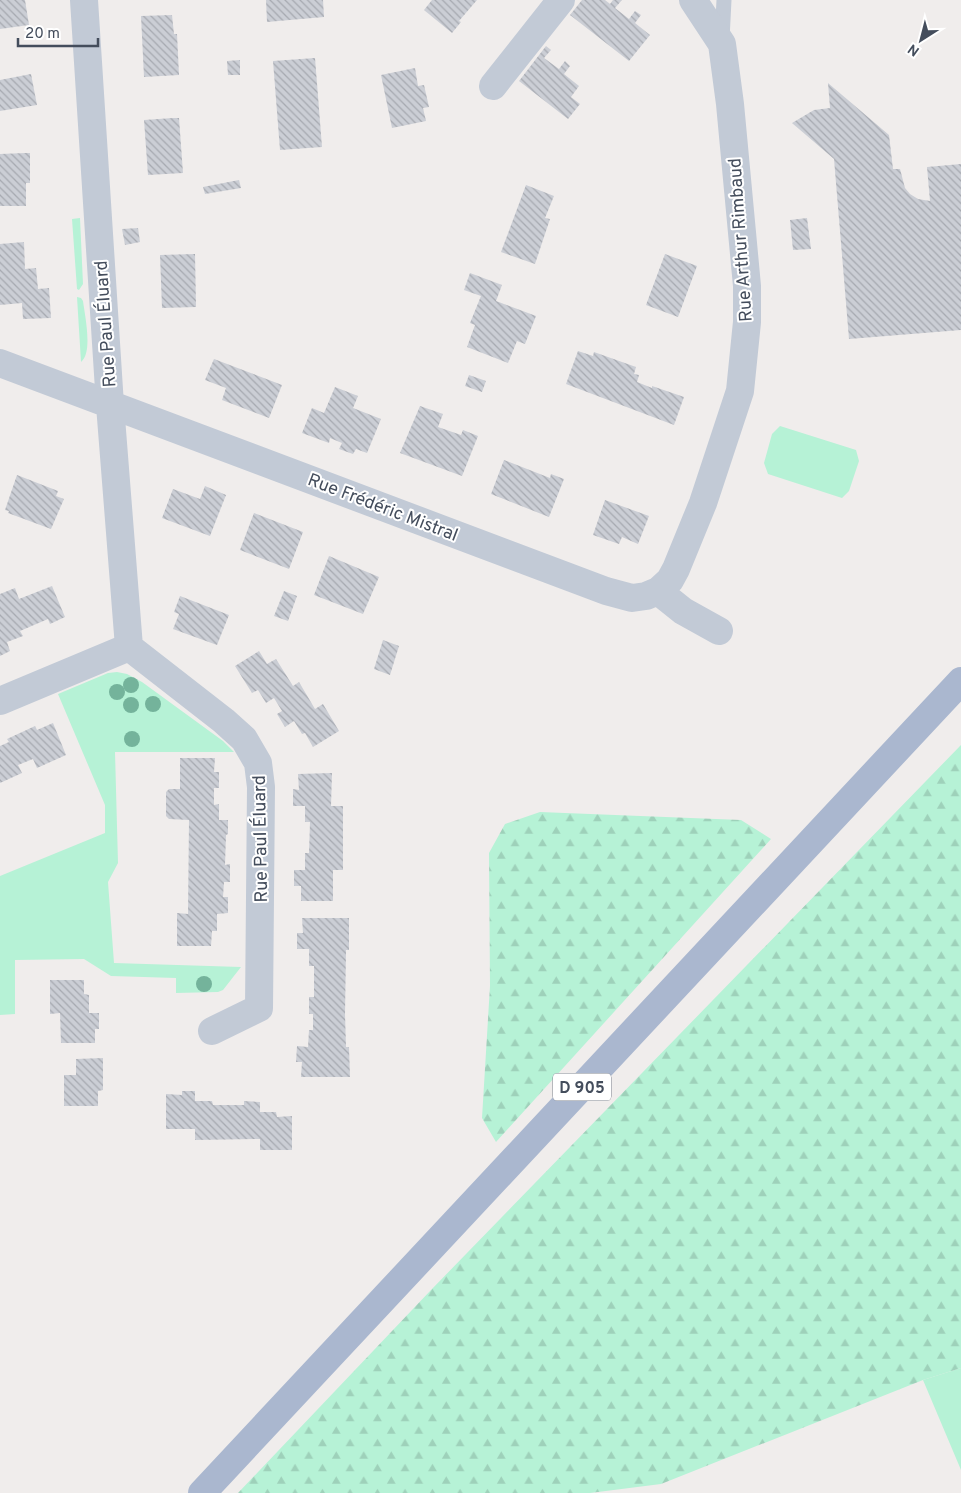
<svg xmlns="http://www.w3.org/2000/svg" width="961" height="1493" font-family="Overpass,sans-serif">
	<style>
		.green { fill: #b6f2d6 }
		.forest { fill: url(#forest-firs) }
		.building { fill: url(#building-back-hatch) }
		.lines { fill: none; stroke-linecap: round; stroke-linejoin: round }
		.lane { stroke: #c2cad6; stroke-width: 15 }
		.street { stroke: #c2cad6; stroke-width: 28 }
		.primary { stroke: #aab7cf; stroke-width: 28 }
		.tree { fill: #74b39b }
		.labels { text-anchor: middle; stroke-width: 4; stroke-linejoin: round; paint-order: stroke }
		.shield { fill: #fff; stroke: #7c828d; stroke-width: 1 }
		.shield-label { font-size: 16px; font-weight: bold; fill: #444d5c }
		.street-label { font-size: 18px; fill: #444d5c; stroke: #fff }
	</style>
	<defs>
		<pattern id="forest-firs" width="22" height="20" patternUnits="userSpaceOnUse" patternTransform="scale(1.25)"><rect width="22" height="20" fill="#b6f2d6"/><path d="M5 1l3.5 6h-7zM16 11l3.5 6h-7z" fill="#9ed1ba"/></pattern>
		<pattern id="building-back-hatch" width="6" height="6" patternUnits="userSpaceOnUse" patternTransform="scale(1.25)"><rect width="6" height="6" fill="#cbced5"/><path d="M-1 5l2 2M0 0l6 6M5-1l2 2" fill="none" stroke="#a6a9b0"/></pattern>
	</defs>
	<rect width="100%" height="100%" fill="#f0edec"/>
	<!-- green -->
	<path class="green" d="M80 218 83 284 79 290 77 289 72 219Z
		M77 297 81 298 83 301C85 316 93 353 81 362Z
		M780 426 856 450 859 461 849 491 842 498 768 474 764 463 772 434Z
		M117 672 127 674 142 682 223 741 234 752H115L118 863 108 882 114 963 241 967 223 990 218 992 176 993V978L111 976 84 959 15 960V1014L0 1015V876L105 833V805L58 694 108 673Z
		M961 1368V1470L923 1380Z"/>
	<!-- forest -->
	<path class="forest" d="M961 745V1368L923 1380 661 1484 590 1493H238L431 1290Z
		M540 812 741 820 771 839 496 1142 482 1118 490 986 489 853 505 824Z"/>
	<!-- building -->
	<path class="building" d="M0 0H25L29 25 0 29Z
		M266 0H323L324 17 267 22Z
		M432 0H477L459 21 461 22 452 33 424 10Z
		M582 0H605L610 4 613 0H622L615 8 629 19 635 11 641 15 635 23 650 35 629 61 570 15Z
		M172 15 174 34H177L179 75 144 77 141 16Z
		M546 46 551 50 544 58 559 69 565 61 570 66 564 74 579 86 571 97 580 104 568 119 519 81Z
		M315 58 322 147 280 150 273 61Z
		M240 60V75H228L227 61Z
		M415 68 418 86 424 85 429 107 423 108 426 121 392 128 381 75Z
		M31 74 37 105 0 111V80Z
		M828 83 889 135 893 169H900L905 188 910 194 918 199 930 201 927 167 961 164V330L849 339 834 159 792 123 814 110 830 108Z
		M173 118H179L183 173 148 175 144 120Z
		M25 153H30V183H26V206H0V154Z
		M239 180 241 188 205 194 203 187Z
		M526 185 554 196 545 218 550 219 535 264 501 252Z
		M807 218 811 249 793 250 790 220Z
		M138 228 140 242 125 245 122 229Z
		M24 242 25 269 36 268 38 289 49 288 51 318 23 319 22 303 0 305V244Z
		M195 254 196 307 162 308 160 255Z
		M665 254 697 266 678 317 646 305Z
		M470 273 502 285 496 301 536 316 525 344 517 341 508 363 467 347 475 325 470 323 481 296 464 290Z
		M578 351 593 356 594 352 636 367 634 374 639 375 637 382 652 388V386L684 397 674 425 566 384Z
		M214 359 282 385 269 418 222 400 226 388 205 380Z
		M469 375 486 381 482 392 465 386Z
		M335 387 358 396 353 408 381 419 367 453 356 449 353 454 339 449 342 443 330 438 329 443 302 433 312 408 324 413Z
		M420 406 443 414 438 427 461 435 463 430 478 436 462 476 400 453Z
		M504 460 550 478 551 474 564 479 549 517 491 494Z
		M17 475 58 491 56 496 64 499 51 529 8 513 9 511 5 510Z
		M205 486 226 495 210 536 162 518 173 489 200 499Z
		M605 500 649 516 638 544 622 537 619 544 593 535Z
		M254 513 303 532 289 569 240 550Z
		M329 556 379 577 363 614 314 595Z
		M52 586 65 617 50 624 48 619 20 631 23 636 7 642 10 651 0 656V594L15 588 19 599Z
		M284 591 297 596 288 621 274 616Z
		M180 596 229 615 217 645 173 629 179 614 174 612Z
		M383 640 399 646 390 675 374 669Z
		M259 651 267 664 276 659 293 686 299 682 315 709 323 704 339 731 313 747 305 733 302 734 294 721 285 727 277 714 282 711 274 698 266 703 258 690 252 693 235 666Z
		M53 723 66 755 37 768 33 759 18 765 22 773 0 783V746L9 742 7 739 35 726 37 730Z
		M180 758H215L214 772H219V788H214V805L219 804V820H228V834L226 835 225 865 230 864V882H224L223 897H228V913L217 914V931H212L211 946H177V913L188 914 189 820 169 819 166 816V792L169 789H180Z
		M332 773 331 806H343V870H333V901H301V886H294V870H305V853H309L310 822H305V806H293V789L299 790 298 774Z
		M302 918H349V950H346L345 1014 346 1047H349L350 1077H301L302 1062H296L297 1046 308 1047 309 1030H313V1014H309V997H314V966H309V949H297V933H303Z
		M50 980H84V994L89 995V1013H99V1029H95V1043H61L60 1013 50 1014Z
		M103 1058V1090L98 1091V1106H64V1075H76V1059Z
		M182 1091H195V1101H212L213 1105H244V1101L260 1102V1112H276L277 1117 292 1116V1150H260V1139L195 1140V1129H166V1094L182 1095Z"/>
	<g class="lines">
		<!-- lane -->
		<path class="lane" d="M722 40 724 0"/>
		<!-- street -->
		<path class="street" d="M84 0 110 405 129 647 224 721 244 739 258 763 261 787 259 1008 212 1031
			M493 86 561 0
			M0 363 606 591 632 598 646 596 658 591 670 580 676 569 703 503 740 391 747 322V286L730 104 722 44 693 0
			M658 591 683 611 719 631
			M0 701 129 647"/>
		<!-- primary -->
		<path class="primary" d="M202 1493 961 681"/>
	</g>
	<!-- trees -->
	<g class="tree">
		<circle cx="131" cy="685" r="8"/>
		<circle cx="117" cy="692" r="8"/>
		<circle cx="153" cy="704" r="8"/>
		<circle cx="131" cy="705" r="8"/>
		<circle cx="132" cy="739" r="8"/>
		<circle cx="204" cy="984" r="8"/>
	</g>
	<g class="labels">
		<!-- shield labels -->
		<rect class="shield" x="553" y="1073.5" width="58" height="27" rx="4"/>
		<g class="shield-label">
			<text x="582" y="1093">D 905</text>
		</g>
		<!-- street labels -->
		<g class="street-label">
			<text transform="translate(740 240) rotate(-94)" y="6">Rue Arthur Rimbaud</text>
			<text transform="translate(105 324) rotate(-94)" y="6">Rue Paul Éluard</text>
			<text transform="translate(383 507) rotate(21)" y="6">Rue Frédéric Mistral</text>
			<text transform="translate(260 839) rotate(-91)" y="6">Rue Paul Éluard</text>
		</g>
	</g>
	<!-- north arrow -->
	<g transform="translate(921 40) rotate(216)" stroke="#ffffff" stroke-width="4" paint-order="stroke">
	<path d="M0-4L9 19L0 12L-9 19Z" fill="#444d5c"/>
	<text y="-8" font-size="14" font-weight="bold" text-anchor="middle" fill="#444d5c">N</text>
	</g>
	<!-- scale -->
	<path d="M18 38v8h80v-8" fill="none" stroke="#444d5c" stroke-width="2.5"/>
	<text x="25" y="38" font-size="15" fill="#444d5c" stroke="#ffffff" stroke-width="4" paint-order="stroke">20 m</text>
</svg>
